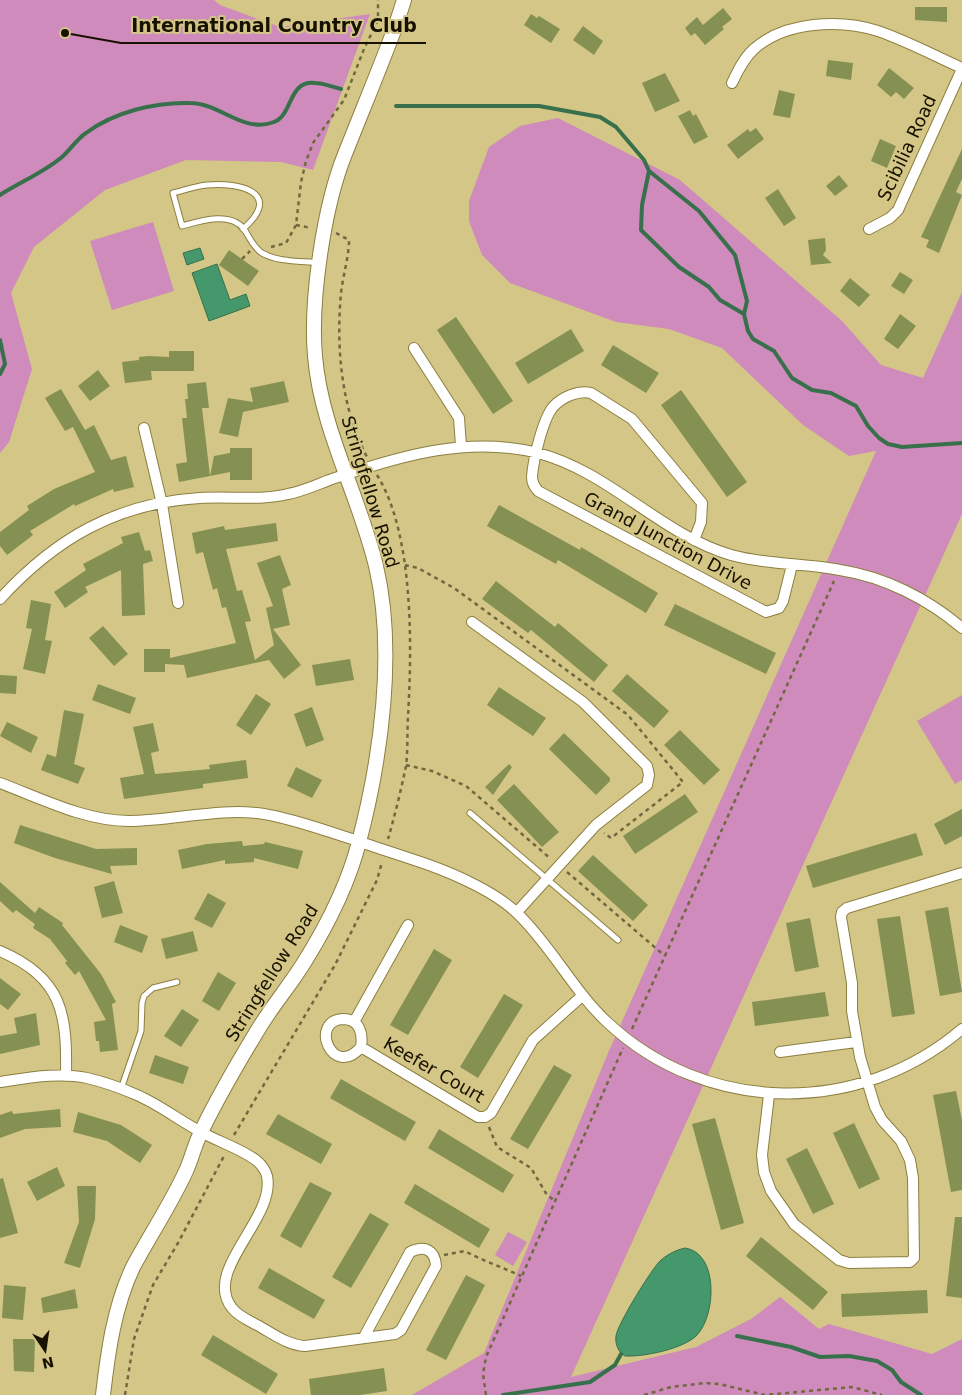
<svg xmlns="http://www.w3.org/2000/svg" width="962" height="1395" font-family="'DejaVu Sans',sans-serif">
	<style>
		.green { fill: #ce8bbb }
		.water { fill: #45986b; stroke: #37704b }
		.lines { fill: none; stroke-linecap: round; stroke-linejoin: round }
		.stream { stroke: #37704b; stroke-width: 4 }
		.building { fill: #859053 }
		.service-casing { stroke: #8c7f40; stroke-width: 7 }
		.minor-casing { stroke: #8c7f40; stroke-width: 12 }
		.secondary-casing { stroke: #8c7f40; stroke-width: 16 }
		.path { stroke: #716840; stroke-width: 2.5; stroke-dasharray: 4 4; stroke-linecap: butt }
		.service { stroke: #fff; stroke-width: 5 }
		.minor { stroke: #fff; stroke-width: 10 }
		.secondary { stroke: #fff; stroke-width: 14 }
		.labels { text-anchor: middle; stroke-width: 4; stroke-linejoin: round; paint-order: stroke }
		.street-label { font-size: 18px; fill: #171100; stroke: #d4c686 }
		.leader { fill: none; stroke: #171100; stroke-width: 2 }
		.callout-dot { fill: #171100; stroke: #d4c686; stroke-width: 2 }
		.callout-label { font-size: 19px; text-anchor: middle; font-weight: bold; fill: #171100; stroke: #d4c686; stroke-width: 4; stroke-linejoin: round; paint-order: stroke }
	</style>
	<rect width="100%" height="100%" fill="#d4c686"/>
	<!-- green -->
	<path class="green" d="M0 0H214L220 5 280 27 370 14 313 170 281 162 186 160 105 190 34 247 11 293 32 369 9 442 0 453Z
		M558 118 680 180 842 321 881 365 923 378 962 292V514L571 1377 696 1347 751 1319 780 1297 819 1329 829 1324 932 1354 962 1339V1395H412L484 1353 608 1053 876 451 849 456 803 425 722 348 669 329 616 322 510 283 482 255 469 221V201L489 147 520 126Z
		M153 222 174 291 112 310 90 241Z
		M962 695V780L955 784 917 721Z
		M508 1232 527 1242 513 1266 495 1255Z"/>
	<!-- water -->
	<path class="water" d="M200 248 204 259 187 265 183 253Z
		M217 264 230 300 246 294 250 306 209 321 192 273Z
		M685 1248C719 1253 716 1315 697 1335 684 1349 643 1357 625 1356 618 1352 615 1344 616 1336 617 1325 652 1268 661 1260 668 1254 676 1250 685 1248Z"/>
	<g class="lines">
		<!-- stream -->
		<path class="stream" d="M396 106H539L600 117 616 127 644 160 649 171 699 211 735 255 747 301 744 314 748 331 753 339 774 351 792 378 812 390 831 393 856 406 868 426 879 438 888 444 902 447 962 443
			M649 171 642 205 641 230 679 267 709 287 720 300 744 314
			M0 195C20 182 43 173 62 157 70 150 77 139 86 133 114 112 155 102 190 103 220 103 243 134 274 122 293 115 288 80 315 83 323 83 332 87 341 89
			M0 340 5 364 0 374
			M737 1336 791 1347 820 1357 849 1356 877 1361 892 1370 901 1382 921 1395
			M503 1395 590 1382 615 1365 621 1354"/>
	</g>
	<!-- building -->
	<path class="building" d="M915 7H947V22L915 20Z
		M723 8 732 19 722 27 724 29 705 45 695 33 691 36 685 28 697 17 703 25Z
		M531 14 537 18 539 16 560 29 551 43 524 25Z
		M583 26 603 41 594 55 573 40Z
		M828 60 853 63 851 80 826 76Z
		M889 68 914 88 904 99 896 92 891 97 877 85Z
		M665 73 680 101 655 112 642 83Z
		M779 90 795 94 790 118 773 115Z
		M690 110 693 116 696 114 708 137 694 144 678 116Z
		M756 128 764 139 738 159 727 145 748 129 750 132Z
		M880 139 896 146 887 168 871 161Z
		M962 149V179L956 192 962 195 939 253 926 247 929 240 921 237Z
		M839 175 848 186 835 196 826 186Z
		M778 189 796 218 784 226 765 198Z
		M825 238 826 250 823 255 832 263 811 265 808 240Z
		M229 250 259 271 248 286 219 265Z
		M900 272 913 280 904 294 891 286Z
		M850 278 870 295 859 307 840 291Z
		M900 314 916 326 898 349 884 339Z
		M456 317 513 401 493 414 437 330Z
		M571 329 584 351 528 384 515 363Z
		M613 345 659 373 646 393 601 365Z
		M169 351H194V371H151L152 380 125 383 122 362 139 360V357L149 356 169 357Z
		M98 370 110 386 90 401 78 386Z
		M284 381 289 402 243 412 238 437 219 433 228 398 253 402 250 388Z
		M206 382 209 408H202L210 476 179 482 176 464 187 462 182 418H187L185 399H188L187 384Z
		M61 389 85 430 94 425 111 460 126 456 134 487 114 492 113 489 75 506 74 504 30 531 33 535 7 555 0 546V532L29 510 27 506 54 489 95 472 73 427 65 431 45 398Z
		M681 390 747 482 727 497 661 405Z
		M230 448H252V480H230V472L210 476 214 456 230 453Z
		M499 505 580 550 581 547 658 593 646 613 558 560 556 564 487 526Z
		M276 523 278 541 226 549 237 591 242 590 251 621 245 622 255 660 274 645 266 608 273 606 257 563 280 555 291 585 282 589 290 625 273 629 301 665 284 679 269 660 187 678 184 665 165 664V672H144V649H170V658L236 643 226 607 222 608 217 588 213 590 203 552 196 554 192 533 224 526 225 530Z
		M139 532 145 551 150 550 153 561 143 564 145 615 122 616 121 570 85 587 88 592 65 608 54 592 86 570 83 564 123 543 121 537Z
		M496 581 555 627 558 623 608 665 594 682 531 630 528 633 482 599Z
		M31 600 51 604 45 640 52 641 45 674 23 669 32 629 26 628Z
		M675 604 776 653 766 674 664 625Z
		M103 626 128 654 114 666 89 638Z
		M350 659 354 680 316 686 312 665Z
		M627 674 669 711 654 728 612 691Z
		M0 675 17 676 16 694 0 693Z
		M98 684 136 698 130 714 92 700Z
		M499 687 546 718 533 736 487 705Z
		M256 694 271 704 251 735 236 725Z
		M312 707 324 740 306 747 294 714Z
		M64 710 84 714 74 764 85 768 78 784 41 770 47 754 56 757Z
		M7 722 38 737 31 753 0 736Z
		M153 723 159 751 151 753 155 774 210 769 209 765 246 760 248 778 203 784V788L124 799 120 778 144 774 133 727Z
		M680 730 720 770 704 785 664 745Z
		M564 733 610 778V781L596 795 549 749Z
		M509 764 512 767 493 795 485 787Z
		M296 767 322 780 312 798 287 786Z
		M514 784 559 832 542 847 497 800Z
		M685 794 698 812 635 854 623 836Z
		M962 809V836L945 845 934 824Z
		M20 825 96 849 137 848V865L110 866 112 874 55 858 14 843Z
		M916 833 923 855 813 888 806 866Z
		M242 841 243 846 264 844 265 842 303 851 298 869 254 858V862L225 864V860L182 869 178 850 207 844Z
		M593 855 648 905 633 921 578 871Z
		M114 881 123 913 102 918 94 887Z
		M0 882 35 913 39 907 63 923 62 925 101 974 116 1002 112 1004 118 1050 100 1052 99 1041H96L94 1022 106 1020 79 971 75 975 65 963 67 961 50 939 33 928 35 924 16 910 13 913 0 901Z
		M208 893 226 903 212 928 194 919Z
		M948 907 962 992 940 996 925 911Z
		M900 916 915 1014 892 1017 877 919Z
		M810 918 819 967 795 972 786 923Z
		M120 925 148 936 142 953 114 942Z
		M193 931 198 951 166 959 161 939Z
		M434 949 452 960 408 1035 390 1025Z
		M218 972 236 983 219 1011 202 1001Z
		M0 978 21 994 8 1010 0 1004Z
		M825 992 829 1016 755 1026 752 1002Z
		M504 994 523 1005 478 1078 460 1067Z
		M182 1009 199 1020 181 1047 164 1036Z
		M36 1013 40 1045 0 1054V1036L17 1033 14 1018Z
		M155 1055 189 1067 183 1084 149 1073Z
		M554 1065 572 1075 528 1149 510 1139Z
		M341 1079 416 1122 405 1141 330 1098Z
		M956 1091 962 1120V1190L951 1192 933 1095Z
		M60 1109 61 1127 25 1129 0 1138V1115L12 1111 13 1114Z
		M78 1112 121 1125 152 1145 140 1163 107 1141 73 1132Z
		M278 1114 332 1144 321 1164 266 1134Z
		M715 1118 744 1223 721 1230 692 1124Z
		M854 1123 880 1179 859 1189 833 1133Z
		M439 1129 514 1175 503 1193 428 1148Z
		M807 1148 834 1204 813 1214 786 1159Z
		M57 1167 65 1186 37 1201 27 1182Z
		M3 1178 18 1233 0 1238V1179Z
		M310 1182 332 1193 301 1248 280 1236Z
		M415 1184 490 1229 479 1248 404 1203Z
		M77 1186H96L95 1219 80 1268 64 1263 79 1222Z
		M370 1213 389 1224 351 1288 332 1277Z
		M955 1217H962V1298L946 1296Z
		M761 1237 828 1292 813 1310 746 1256Z
		M269 1268 325 1300 314 1319 258 1288Z
		M466 1275 485 1285 446 1360 426 1350Z
		M4 1285 26 1287 23 1320 2 1318Z
		M75 1289 78 1308 43 1313 41 1298Z
		M927 1290 928 1313 842 1317 841 1294Z
		M213 1335 278 1374 266 1394 201 1355Z
		M13 1339H35L34 1372 14 1371Z
		M384 1368 387 1391 360 1395H311L309 1379Z"/>
	<g class="lines">
		<!-- service casing -->
		<g class="service-casing">
			<path id="service" d="M243 229C284 193 240 182 207 185 196 186 185 190 173 193L182 226C200 221 230 211 244 229 250 238 253 247 262 253 277 262 302 261 319 263
				M470 813 618 940
				M121 1089 141 1031 142 1003 144 996 153 988 177 982"/>
		</g>
		<!-- minor casing -->
		<g class="minor-casing">
			<path id="minor" d="M732 83C738 70 744 58 754 49 785 21 841 19 878 31 907 41 935 56 962 68
				M869 229 890 218 898 210 962 69
				M414 348 459 418 461 446
				M144 428 162 504 178 603
				M694 540 701 522 702 503 632 419 591 393C578 390 562 397 553 407 543 419 533 460 532 477 532 483 534 486 538 491L766 612 779 608 783 601 792 565
				M0 599C55 539 116 503 200 498 230 496 259 501 288 494 305 491 322 482 338 477 403 455 469 436 538 453 610 472 660 534 731 555 767 565 804 563 840 570 885 577 928 599 962 628
				M472 622 583 702 647 766 649 775 647 785 596 825 517 912
				M0 783C40 798 85 821 129 821 173 821 220 807 264 814 294 819 323 830 352 839 377 848 403 856 429 865 457 875 497 893 518 914 552 947 573 990 607 1022 706 1115 859 1117 962 1029
				M0 951C63 978 67 1014 66 1076
				M354 1022 408 925
				M361 1047C363 1034 360 1019 343 1019 308 1021 333 1080 361 1047L478 1117H485L491 1113 533 1040 582 996
				M780 1052 856 1042
				M0 1082C28 1078 59 1072 87 1078 104 1082 121 1088 137 1095 160 1105 180 1121 203 1133 219 1142 242 1149 257 1161 261 1164 266 1171 267 1176 276 1219 202 1270 232 1308 238 1316 248 1320 257 1325 272 1333 287 1345 305 1346L395 1334 401 1330 436 1266C435 1250 425 1245 410 1252L364 1337
				M769 1095 762 1155 764 1172 771 1191 794 1224 839 1260 849 1263 910 1262 914 1258 913 1178 910 1160 901 1141 882 1120 875 1107 860 1057 852 1011V983L841 917 842 912 847 908 962 873"/>
		</g>
		<!-- secondary casing -->
		<g class="secondary-casing">
			<path id="secondary" d="M103 1395C108 1352 114 1307 133 1267 150 1235 171 1204 186 1171 192 1158 195 1143 202 1130 219 1095 239 1061 259 1028 273 1005 291 984 305 961 328 924 348 885 359 842 381 758 396 651 376 566 359 495 321 429 315 356 310 300 324 206 345 154 362 111 380 68 396 25L404 0"/>
		</g>
		<!-- path -->
		<path class="path" d="M296 225 311 228
			M336 233 349 240C349 257 343 275 341 293 336 347 341 408 367 457
			M271 247 286 243 296 225 301 182 306 161 313 143 344 100 364 49 378 20V0
			M242 259 250 251
			M377 475C414 534 412 648 408 716 407 732 408 750 406 766 401 790 395 815 388 839
			M405 565 418 568 454 588 628 715 683 782 611 838 604 833
			M406 765 432 771 466 786 551 859
			M567 872 665 956
			M632 1029 834 581
			M489 1127 497 1147 531 1168 547 1195 555 1201
			M234 1135 335 965 377 880 382 862
			M444 1255 465 1251C483 1261 502 1267 521 1276
			M125 1395 134 1339 153 1285 178 1243 224 1156
			M486 1395 483 1374 486 1357 623 1048
			M644 1395 671 1387 705 1383 719 1384 765 1395 852 1387 882 1395"/>
		<!-- service -->
		<use href="#service" class="service"/>
		<!-- minor -->
		<use href="#minor" class="minor"/>
		<!-- secondary -->
		<use href="#secondary" class="secondary"/>
	</g>
	<g class="labels">
		<!-- street labels -->
		<g class="street-label">
			<text transform="translate(907 148) rotate(-65)" y="6">Scibilia Road</text>
			<text transform="translate(370 492) rotate(73)" y="6">Stringfellow Road</text>
			<text transform="translate(668 541) rotate(28)" y="6">Grand Junction Drive</text>
			<text transform="translate(272 973) rotate(-58)" y="6">Stringfellow Road</text>
			<text transform="translate(434 1070) rotate(30)" y="6">Keefer Court</text>
		</g>
	</g>
	<!-- callouts -->
	<path class="leader" d="M65 33L121 43H426"/>
	<circle class="callout-dot" cx="65" cy="33" r="5"/>
	<g class="callout-label">
		<text x="274" y="32">International Country Club</text>
	</g>
	<!-- north arrow -->
	<g transform="translate(45 1350) rotate(167)" stroke="#d4c686" stroke-width="4" paint-order="stroke">
	<path d="M0-4L9 19L0 12L-9 19Z" fill="#171100"/>
	<text y="-8" font-size="14" font-weight="bold" text-anchor="middle" fill="#171100">N</text>
	</g>
</svg>
